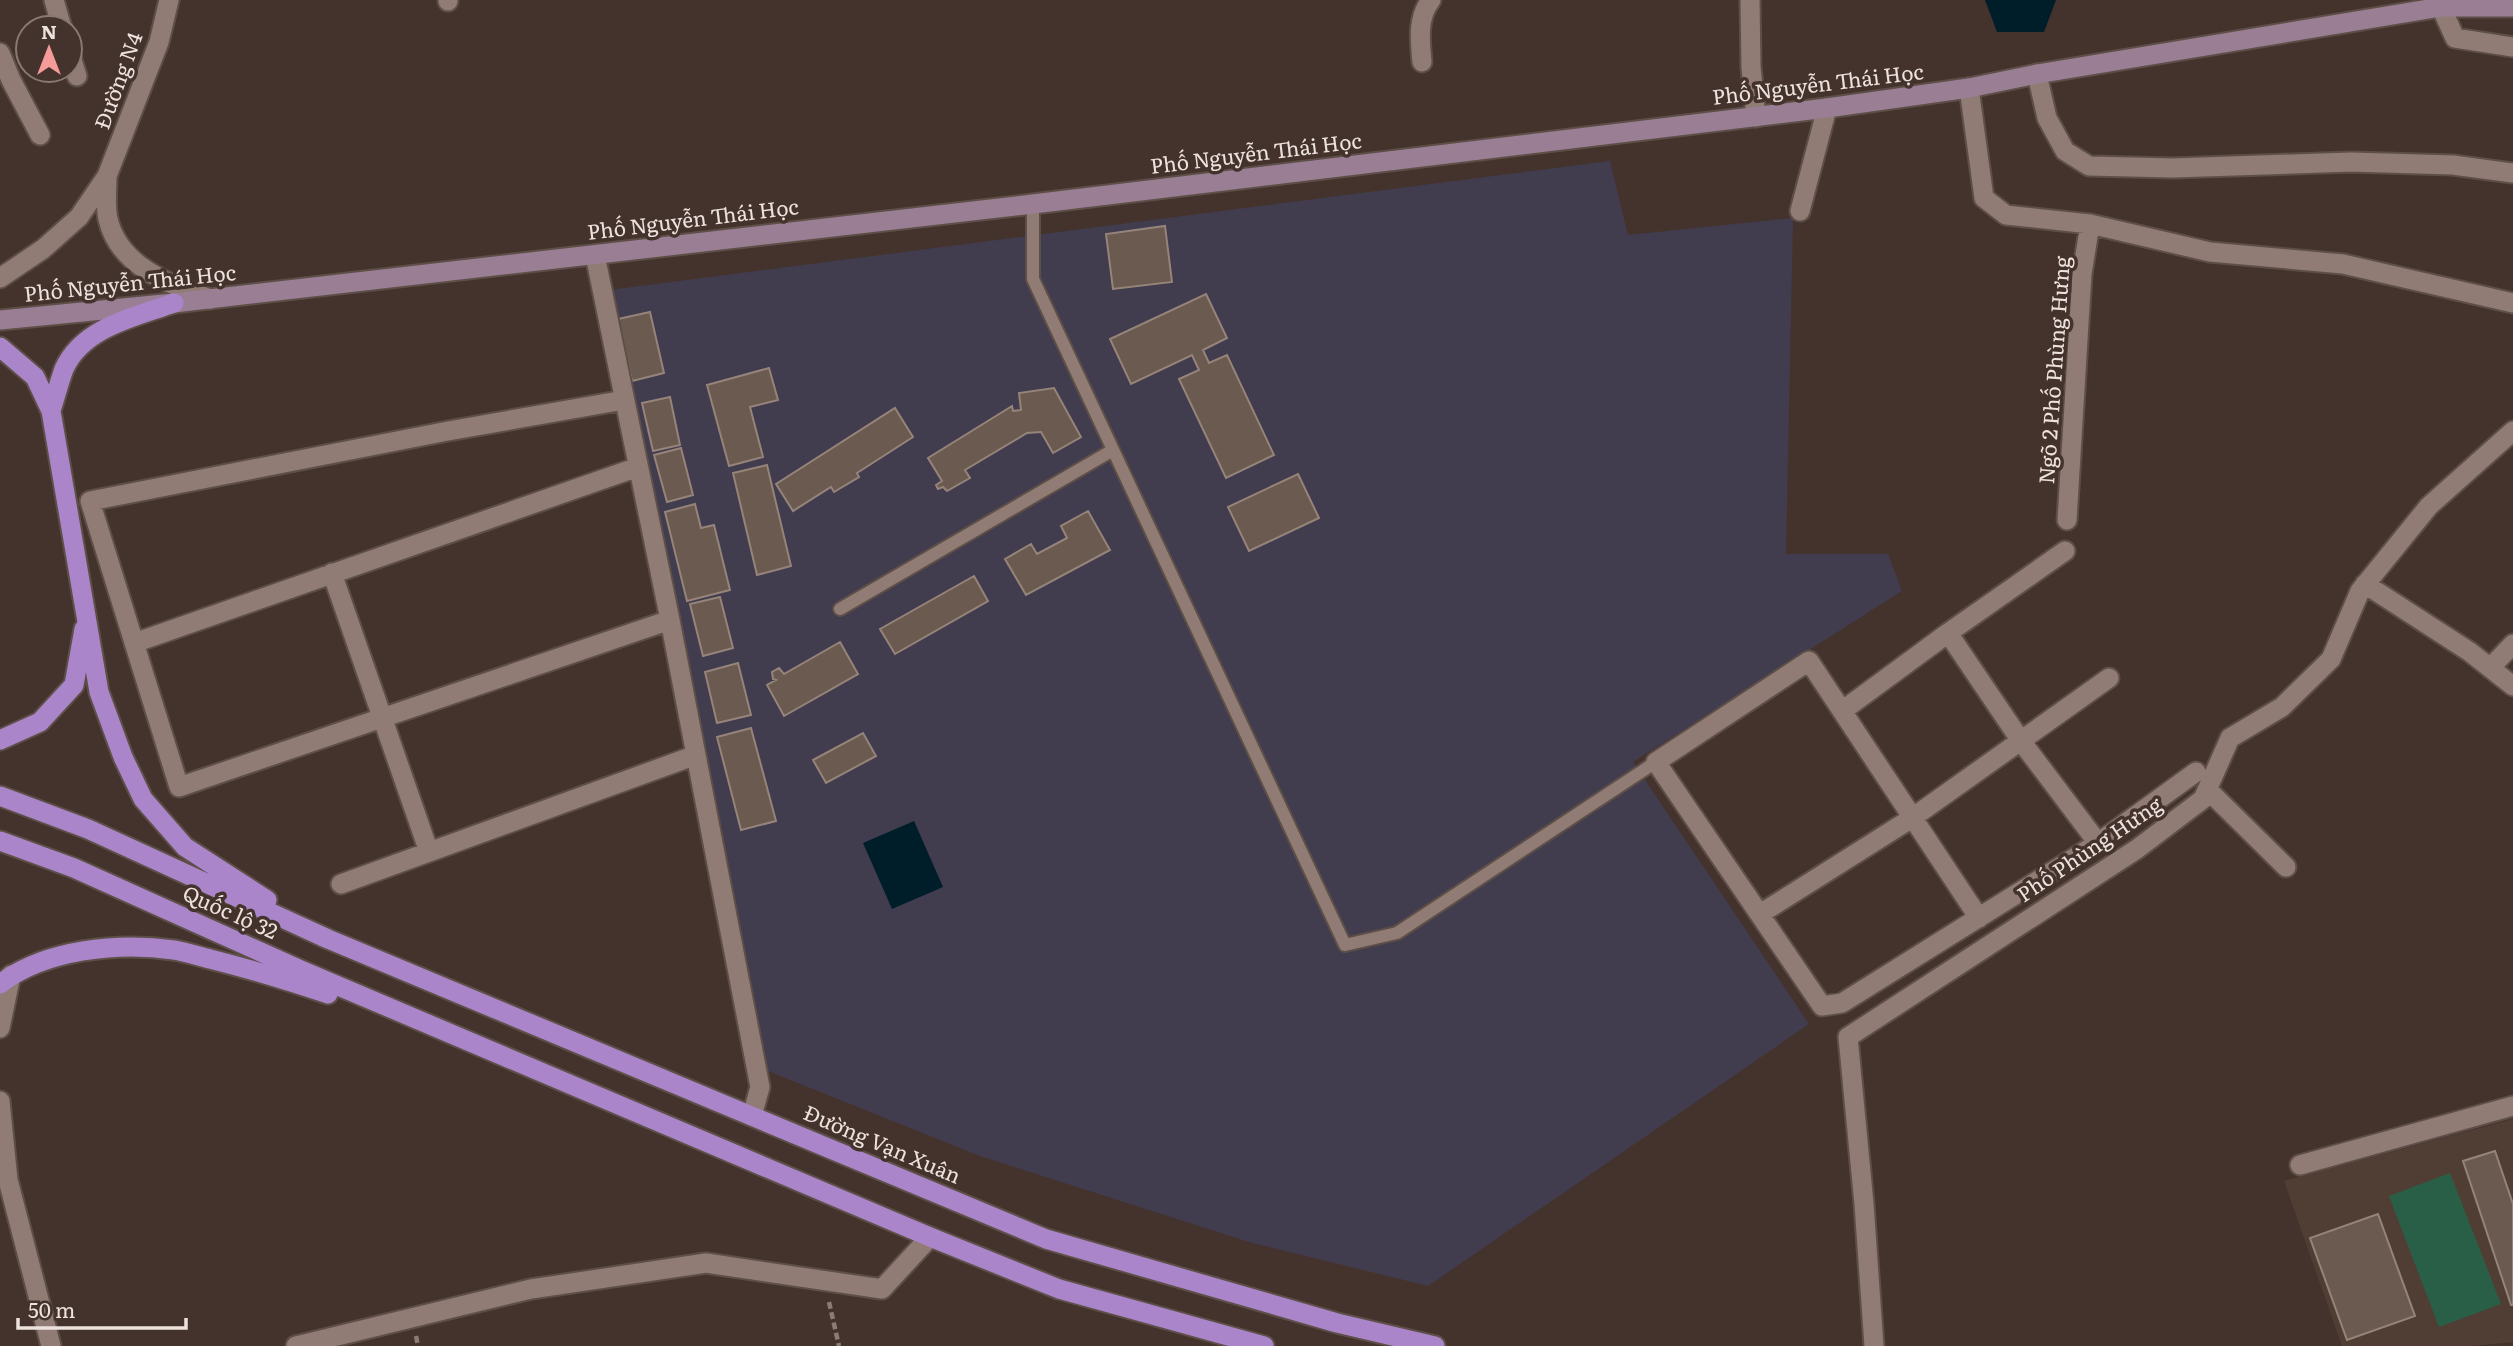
<svg xmlns="http://www.w3.org/2000/svg" width="2513" height="1346" font-family="Literata,serif">
	<style>
		.commercial { fill: #413c4e }
		.education { fill: #503e35 }
		.green { fill: #2a5f47 }
		.water { fill: #001e2a }
		.building { fill: #6b5a50; stroke: #96847a; stroke-width: 2 }
		.lines { fill: none; stroke-linecap: round; stroke-linejoin: round }
		.service-casing { stroke: #5d4f48; stroke-width: 16 }
		.minor-casing { stroke: #5d4f48; stroke-width: 23 }
		.tertiary-casing { stroke: #5d4f48; stroke-width: 23 }
		.secondary-casing { stroke: #5d4f48; stroke-width: 23 }
		.trunk-casing { stroke: #5d4f48; stroke-width: 23 }
		.path { stroke: #8a7b75; stroke-width: 4.5; stroke-dasharray: 7 3.5; stroke-linecap: butt }
		.service { stroke: #907c74; stroke-width: 12 }
		.minor { stroke: #907c74; stroke-width: 19 }
		.tertiary { stroke: #907c74; stroke-width: 19 }
		.secondary { stroke: #9a7f94; stroke-width: 19 }
		.trunk { stroke: #aa85c9; stroke-width: 19 }
		.labels { text-anchor: middle; stroke-width: 7; stroke-linejoin: round; paint-order: stroke }
		.street-label { font-size: 21px; fill: #ede2dd; stroke: #44332c }
	</style>
	<rect width="100%" height="100%" fill="#44332c"/>
	<!-- commercial -->
	<path class="commercial" d="M1610 161 1628 235 1793 218 1786 554H1888L1902 591 1633 762 1809 1024 1428 1286 1249 1242 980 1156 768 1071 609 290Z"/>
	<!-- education -->
	<path class="education" d="M2513 1119V1342L2472 1346H2342L2284 1181Z"/>
	<!-- green -->
	<path class="green" d="M2450 1173 2501 1304 2439 1327 2389 1196Z"/>
	<!-- water -->
	<path class="water" d="M1985 0H2056L2044 32H1997Z
		M914 821 943 887 892 909 863 843Z"/>
	<!-- building -->
	<path class="building" d="M1165 226 1172 282 1113 289 1106 234Z
		M1206 294 1227 338 1203 350 1209 363 1227 355 1274 455 1226 478 1179 379 1199 370 1192 355 1131 384 1110 339Z
		M650 312 664 373 632 381 618 319Z
		M769 368 778 400 750 407 763 457 729 466 707 385Z
		M1054 388 1081 437 1053 453 1041 432 1027 433 965 470 970 478 947 491 943 487 938 489 936 485 942 481 928 458 1012 406 1013 411 1021 410 1019 393Z
		M670 397 680 445 653 451 642 403Z
		M895 408 913 437 857 473 859 477 834 492 831 487 793 511 776 484Z
		M681 448 693 495 667 502 654 455Z
		M767 465 791 566 757 575 733 473Z
		M1298 474 1319 518 1249 551 1228 507Z
		M695 504 701 528 714 525 730 590 687 601 665 512Z
		M1088 511 1110 550 1026 595 1005 559 1031 544 1037 554 1067 538 1061 526Z
		M974 576 988 601 895 654 880 629Z
		M720 597 733 648 703 656 690 604Z
		M840 642 858 674 784 716 767 685 776 680 773 679 772 672 779 668 784 674Z
		M738 663 751 715 717 723 705 672Z
		M751 728 776 821 741 830 717 737Z
		M863 733 876 756 826 783 813 760Z
		M2495 1151 2513 1204V1305H2511L2463 1161Z
		M2378 1214 2415 1316 2347 1340 2310 1238Z"/>
	<g class="lines">
		<!-- service casing -->
		<g class="service-casing">
			<path id="service" d="M1033 204V279L1345 945 1397 933 1656 762
				M840 609 1113 450"/>
		</g>
		<!-- minor casing -->
		<g class="minor-casing">
			<path id="minor" d="M54 0 62 28
				M448 0V1
				M1750 0 1751 67 1756 117
				M2441 7 2455 38 2513 47
				M0 53 11 80 40 135
				M70 54 77 76
				M1422 62C1420 40 1417 18 1431 0
				M2037 74 2047 118 2065 151 2089 166 2173 168 2351 162 2453 165 2513 173
				M1969 88 1984 198 2006 215 2090 224 2210 252 2343 264 2513 303
				M1800 211 1827 108
				M595 255 670 620 760 1087 752 1116
				M624 400 448 431 90 501 179 787 670 620
				M2067 520 2082 274 2090 224
				M332 573 429 852
				M2365 584 2470 652 2513 686
				M1948 633 2065 551
				M134 643 638 467
				M2490 668 2513 644
				M1842 711 1948 633 2021 741 2098 843
				M2208 790 2286 867
				M341 884 696 755
				M1760 914 1912 818 2109 678
				M1979 918 1809 661 1656 762 1822 1006 1842 1003 2098 843 2196 772
				M0 1028 11 975
				M0 1101 8 1180 51 1346
				M2300 1165 2513 1106
				M296 1346 531 1289 706 1263 882 1289 930 1237
				M1874 1346 1864 1204 1848 1037 2137 849 2203 799 2230 738 2282 707 2331 659 2360 591 2429 506 2513 431"/>
		</g>
		<!-- tertiary casing -->
		<g class="tertiary-casing">
			<path id="tertiary" d="M107 176C107 190 105 206 108 219 119 267 170 284 210 299
				M0 278 43 249 79 217 107 176 159 42 169 0"/>
		</g>
		<!-- secondary casing -->
		<g class="secondary-casing">
			<path id="secondary" d="M0 320 174 303 1033 204 1827 108 1969 88 2037 74 2441 7H2513"/>
		</g>
		<!-- trunk casing -->
		<g class="trunk-casing">
			<path id="trunk" d="M0 347 35 377 51 411 99 692 123 757 143 799 185 847 267 900
				M51 411C55 398 59 383 64 369 83 327 135 317 174 303
				M0 740 40 722 74 685 84 629
				M0 796 88 829 328 939 1046 1239 1337 1323 1435 1346
				M0 841 74 868 303 971 930 1237 1059 1289 1264 1346
				M0 984C45 949 119 942 174 950 186 952 198 956 210 959 250 969 289 981 328 994"/>
		</g>
		<!-- path -->
		<path class="path" d="M829 1302 839 1346
			M416 1336 418 1346"/>
		<!-- service -->
		<use href="#service" class="service"/>
		<!-- minor -->
		<use href="#minor" class="minor"/>
		<!-- tertiary -->
		<use href="#tertiary" class="tertiary"/>
		<!-- secondary -->
		<use href="#secondary" class="secondary"/>
		<!-- trunk -->
		<use href="#trunk" class="trunk"/>
	</g>
	<g class="labels">
		<!-- street labels -->
		<g class="street-label">
			<text transform="translate(119 81) rotate(-70)" y="7">Đường N4</text>
			<text transform="translate(1818 85) rotate(-7)" y="7">Phố Nguyễn Thái Học</text>
			<text transform="translate(1256 154) rotate(-7)" y="7">Phố Nguyễn Thái Học</text>
			<text transform="translate(693 220) rotate(-7)" y="7">Phố Nguyễn Thái Học</text>
			<text transform="translate(130 284) rotate(-6)" y="7">Phố Nguyễn Thái Học</text>
			<text transform="translate(2055 370) rotate(-86)" y="7">Ngõ 2 Phố Phùng Hưng</text>
			<text transform="translate(2090 850) rotate(-34)" y="7">Phố Phùng Hưng</text>
			<text transform="translate(230 913) rotate(24)" y="7">Quốc lộ 32</text>
			<text transform="translate(882 1145) rotate(23)" y="7">Đường Vạn Xuân</text>
		</g>
	</g>
	<!-- north arrow -->
	<g transform="translate(49 49)"><circle r="33" fill="#44332c" stroke="#887973" stroke-width="2"/>
	<path d="M0-5L12 26L0 18L-12 26Z" fill="#f59b9a"/>
	<text y="-10" font-size="19" font-weight="bold" text-anchor="middle" fill="#ede2dd">N</text>
	</g>
	<!-- scale -->
	<path d="M18 1318v10h168v-10" fill="none" stroke="#ede2dd" stroke-width="3.5"/>
	<text x="28" y="1318" font-size="21" fill="#ede2dd" stroke="#44332c" stroke-width="5" paint-order="stroke">50 m</text>
</svg>
